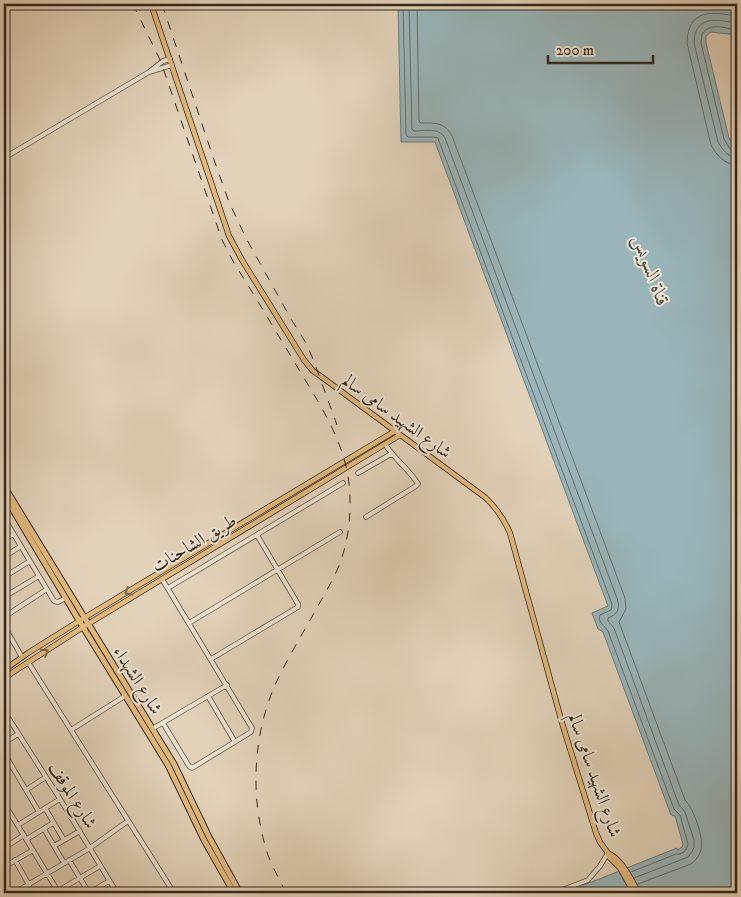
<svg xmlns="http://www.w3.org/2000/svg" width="741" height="897" font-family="'IM FELL DW Pica',Amiri,serif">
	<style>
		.water { fill: #99b5ba; stroke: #707c7a }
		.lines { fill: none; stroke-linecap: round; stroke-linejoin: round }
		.shore { stroke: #666e6a; stroke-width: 1 }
		.minor-casing { stroke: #5e5242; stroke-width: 5.5 }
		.major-casing { stroke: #32271b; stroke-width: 6 }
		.highway-casing { stroke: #32271b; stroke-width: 7 }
		.minor { stroke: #ece2d2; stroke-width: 4 }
		.major { stroke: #e1b97c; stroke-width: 4.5 }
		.highway { stroke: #e1b97c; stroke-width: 5 }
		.rail { stroke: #32271b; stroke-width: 1; stroke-dasharray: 9 9; stroke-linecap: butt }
		.oneway { stroke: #816947 }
		.labels { text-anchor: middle; stroke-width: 4; stroke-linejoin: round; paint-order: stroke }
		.street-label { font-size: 18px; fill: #32271b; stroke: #ece2d2 }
		.water-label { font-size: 19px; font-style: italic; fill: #4c4a43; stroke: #ece2d2 }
	</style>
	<rect width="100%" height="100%" fill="#e2d2b9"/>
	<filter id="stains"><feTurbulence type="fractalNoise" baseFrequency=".004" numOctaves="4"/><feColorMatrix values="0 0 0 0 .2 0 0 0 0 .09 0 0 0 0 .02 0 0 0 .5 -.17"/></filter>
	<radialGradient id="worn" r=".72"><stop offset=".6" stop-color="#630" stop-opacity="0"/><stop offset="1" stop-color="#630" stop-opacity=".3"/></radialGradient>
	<!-- water -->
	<path class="water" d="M398 4H737V35L711 32 706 36V43L729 138 734 145 737 147V893H716L714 891 707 893H564L677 848 678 850 682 847 683 844 675 816 671 815 603 632 598 629 592 613 608 606 435 142H401Z"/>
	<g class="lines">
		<!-- shore -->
		<path class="shore" d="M403 4 406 135 408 137H434L438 138 439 141 612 604 611 610 600 615C597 622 605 626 608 631L674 809 680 815 688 844 687 848 684 852 680 854H676L631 872
			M409 4 412 129 414 131C425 131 439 127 445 138L618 601C620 610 616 615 608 618V621L614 628 679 805 685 812 694 840V847L692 852 688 857 683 859 634 878
			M417 4 419 121 421 123C435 123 445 122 452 136L625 598 626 609 619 622 685 800C694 809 704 838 701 850 699 856 696 860 691 864L638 884
			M737 16C712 12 688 8 687 43L711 145C717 156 724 164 737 165
			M737 23C717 20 695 14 694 43L718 142C723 150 727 157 737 157
			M737 30C725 28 710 22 702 34L701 43 724 139 730 149 737 151"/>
		<!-- minor casing -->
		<g class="minor-casing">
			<path id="minor" d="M149 72 172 65
				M4 158 149 72 163 61 170 59
				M358 473 391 454
				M366 517 416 486 418 484C409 469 394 459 385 444
				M4 518 54 601 58 602 66 598
				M4 540 13 534
				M4 557 21 546
				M4 577 30 561
				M162 579 252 728 251 732 192 768 189 766 163 723
				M168 588 343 483
				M4 597 39 576
				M4 617 47 589
				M189 623 340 532
				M4 626 22 657
				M211 659 298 607V604L257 535
				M28 662 174 893
				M208 696 235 742
				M4 711 60 799 117 893
				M152 729 227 685
				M71 730 125 696
				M4 743 18 734
				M4 753 39 812
				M26 790 46 777
				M4 803 59 893
				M45 808 64 840
				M18 825 60 799
				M44 829 64 863
				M27 839 53 823
				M54 846 80 831
				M4 848 24 835
				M15 860 29 885
				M69 860 89 893
				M4 867 33 850
				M26 887 30 893
				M4 890 9 893
				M58 891 100 866
				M14 893 90 848 128 821
				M89 893 109 881
				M554 893 588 880 600 866 608 853"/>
		</g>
		<!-- major casing -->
		<g class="major-casing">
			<path id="major" d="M151 4 229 236 242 260 304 360 313 371 319 375 486 498C497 509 504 519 510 533L562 723 596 833 600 842 608 853 609 857 620 868 634 893
				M4 670 28 653 84 618 395 431
				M4 678 83 627 400 435
				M608 853C623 860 631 880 639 893"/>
		</g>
		<!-- highway casing -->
		<g class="highway-casing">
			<path id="highway" d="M4 486 174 764 209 837 240 893
				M4 495 83 627 168 765 204 840 234 893"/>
		</g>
		<!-- minor -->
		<use href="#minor" class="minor"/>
		<!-- major -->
		<use href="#major" class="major"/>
		<!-- highway -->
		<use href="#highway" class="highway"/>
		<!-- rail -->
		<path class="rail" d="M133 4 161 62 222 240 234 263C255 296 275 330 295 363 317 400 344 439 349 483 352 511 349 542 338 568 331 584 321 600 313 615 300 638 286 661 275 685 252 738 250 801 268 855 273 868 280 881 286 893
			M162 4 213 157 229 202 246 238 291 319 306 343 313 359 337 425"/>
	</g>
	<!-- one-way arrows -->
	<defs><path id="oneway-chevron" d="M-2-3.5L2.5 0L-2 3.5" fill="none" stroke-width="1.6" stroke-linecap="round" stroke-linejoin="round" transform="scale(1.25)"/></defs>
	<g class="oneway">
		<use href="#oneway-chevron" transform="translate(128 592) rotate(149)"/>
		<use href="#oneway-chevron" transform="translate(45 652) rotate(-33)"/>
	</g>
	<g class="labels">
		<!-- street labels -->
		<g class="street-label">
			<text transform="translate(397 416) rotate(36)" y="6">شارع الشهيد سامى سالم</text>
			<text transform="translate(194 543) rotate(-31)" y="6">طريق الشاحنات</text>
			<text transform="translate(138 680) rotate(58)" y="6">شارع الشهداء</text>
			<text transform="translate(595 775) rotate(71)" y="6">شارع الشهيد سامى سالم</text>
			<text transform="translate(73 795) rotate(58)" y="6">شارع الموقف</text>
		</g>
		<!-- water labels -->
		<g class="water-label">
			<text transform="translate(652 270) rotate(70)" y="7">قناة السويس</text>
		</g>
	</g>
	<!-- margin -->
	<rect width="741" height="897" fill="none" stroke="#e2d2b9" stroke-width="20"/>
	<rect x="5" y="5" width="731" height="887" fill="none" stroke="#32271b" stroke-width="2.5"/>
	<rect x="10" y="10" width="721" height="877" fill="none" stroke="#32271b"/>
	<!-- scale -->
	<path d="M548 55v8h105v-8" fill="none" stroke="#32271b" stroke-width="2.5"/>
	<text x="556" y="55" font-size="15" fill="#32271b" stroke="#ece2d2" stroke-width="4" paint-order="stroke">200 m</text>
	<rect width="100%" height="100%" filter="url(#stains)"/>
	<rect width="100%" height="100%" fill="url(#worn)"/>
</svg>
